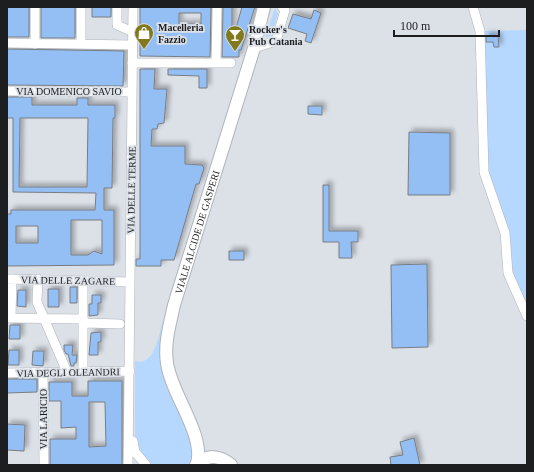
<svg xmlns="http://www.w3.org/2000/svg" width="534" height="472" font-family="'Times New Roman',serif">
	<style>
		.green { fill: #b6d7fe }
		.building { fill: #94bff4; stroke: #787d83; fill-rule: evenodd; filter: url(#shadow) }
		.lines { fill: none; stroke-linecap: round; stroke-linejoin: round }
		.minor-casing { stroke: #afb4bb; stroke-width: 10 }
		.major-casing { stroke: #afb4bb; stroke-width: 14 }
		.minor { stroke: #fff; stroke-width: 9 }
		.major { stroke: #fff; stroke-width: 12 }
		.labels { text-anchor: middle; stroke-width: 3.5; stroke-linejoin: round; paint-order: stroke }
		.poi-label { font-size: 10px; font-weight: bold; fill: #1c1e20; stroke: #dce1e8; text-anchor: start }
		.street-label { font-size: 10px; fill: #1c1e20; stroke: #dce1e8 }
	</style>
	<defs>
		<filter id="shadow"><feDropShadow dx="3.5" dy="-3.5" stdDeviation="2" flood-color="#0004"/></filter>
	</defs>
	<rect width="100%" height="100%" fill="#dce1e8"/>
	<!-- green -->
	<path class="green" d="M275 8 278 14 271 36 265 37Z
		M527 30V309L510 272 487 173 484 68 486 67V63L484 61 482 31Z
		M163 320 162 339 195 449 191 465H149L139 454 135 440V361C155 367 159 334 163 320Z"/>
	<!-- building -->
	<path class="building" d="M7 7H29V37H7Z
		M41 7H75V38H41Z
		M92 7H111V17H92Z
		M140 7H211L210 57 140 56ZM179 13H201V24H179Z
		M223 7H232V42L242 7H255L241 50H239V57H222Z
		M314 10 321 13 311 43 305 41 307 34 288 28 293 14 311 19Z
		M492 35 493 37 498 36 499 47H494L493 42H486V36Z
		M7 49 124 51 123 86 7 85Z
		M140 69H155L154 89H167L164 123 158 124 157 129H152L151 146H185V164L202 165 204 168 199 184H196L174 260H161V266H136V259H140Z
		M168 69H207V88H199V76L168 75Z
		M7 97H32V105H77V98H88V105H115V118H113L112 188H104V210H114V265L7 266V214H11V210H95L96 193 13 192V118H7ZM20 118H88L87 187H19ZM71 220H102V254L94 251 88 255H71ZM16 226H38V243H16Z
		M308 106H322V115L308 114Z
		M409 132 450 133V195H408Z
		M323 185H329V231H358V242H351L352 258H339V242H323Z
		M229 251H244V260H229Z
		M427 264 428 347 392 348 391 265Z
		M70 287H77V303H70Z
		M48 289H59V307H48Z
		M18 290H26V307L17 306Z
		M92 295H101V303H98V315L89 316V304H92Z
		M10 325H20V339H9Z
		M101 332V342H98V355H89L91 333Z
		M64 345H73L72 355H77L76 363H74V366H71L68 354H66L64 350Z
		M9 350H19V365H8Z
		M33 351H44L43 366 32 365Z
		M7 379H37V392L7 393Z
		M88 381H122V465H50V439H76V427L61 428V401H49V382H72V396H88ZM89 402H105L106 446 89 447Z
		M7 424 25 425 24 451 7 450Z
		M414 438 420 465H391L390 457 403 455 400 442Z"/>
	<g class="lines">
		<!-- minor casing -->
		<g class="minor-casing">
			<path id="minor" d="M117 7V25L133 32
				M473 7 480 31 484 172 505 233 508 273 527 316
				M7 43 132 45
				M35 44V7
				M81 44V7
				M254 48 276 41 285 10 282 7
				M132 63H231
				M216 63 217 7
				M7 91 132 92
				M7 279 130 282
				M38 279 37 302 67 372
				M7 318 83 319 86 323 120 324
				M11 318 12 279
				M83 371V281
				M43 372 44 465
				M7 373 130 371
				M133 441 135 452 146 465
				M128 465 133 7"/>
		</g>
		<!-- major casing -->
		<g class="major-casing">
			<g id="major">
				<path id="s1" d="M197 464C205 434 171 394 167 363 164 343 170 324 174 305L254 48 264 7"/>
				<path d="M196 465C207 454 220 455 231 465"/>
			</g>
		</g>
		<!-- minor -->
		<use href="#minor" class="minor"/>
		<!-- major -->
		<use href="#major" class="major"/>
	</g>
	<!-- icons -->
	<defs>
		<g id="shop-pin" transform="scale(1)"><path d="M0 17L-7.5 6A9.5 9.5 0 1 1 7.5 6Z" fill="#82791e" stroke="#dce1e8"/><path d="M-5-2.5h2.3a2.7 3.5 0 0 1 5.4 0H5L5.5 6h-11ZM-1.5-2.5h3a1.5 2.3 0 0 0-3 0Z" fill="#fff"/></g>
		<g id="bar-pin" transform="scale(1)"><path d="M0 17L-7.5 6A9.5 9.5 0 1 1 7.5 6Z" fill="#82791e" stroke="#dce1e8"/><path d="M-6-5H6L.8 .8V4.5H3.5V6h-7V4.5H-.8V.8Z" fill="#fff"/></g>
	</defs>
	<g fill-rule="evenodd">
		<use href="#shop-pin" x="144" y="33"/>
		<use href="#bar-pin" x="235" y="35"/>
	</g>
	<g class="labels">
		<!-- poi labels -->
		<g class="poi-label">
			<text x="158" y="31">Macelleria<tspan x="158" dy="12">Fazzio</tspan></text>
			<text x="249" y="33">Rocker's<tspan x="249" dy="12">Pub Catania</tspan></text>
		</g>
		<!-- street labels -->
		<g class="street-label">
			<text x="69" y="95">VIA DOMENICO SAVIO</text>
			<text transform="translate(131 190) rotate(-89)" y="4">VIA DELLE TERME</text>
			<text dy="4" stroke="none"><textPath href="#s1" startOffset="242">VIALE ALCIDE DE GASPERI</textPath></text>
			<text transform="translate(68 280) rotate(1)" y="4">VIA DELLE ZAGARE</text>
			<text transform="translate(68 372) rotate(-1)" y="4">VIA DEGLI OLEANDRI</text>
			<text transform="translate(43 419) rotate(-90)" y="4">VIA LARICIO</text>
		</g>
	</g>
	<!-- border -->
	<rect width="534" height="472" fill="none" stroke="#1c1e20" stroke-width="16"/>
	<!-- scale -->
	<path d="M394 30v6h105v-6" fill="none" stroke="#1c1e20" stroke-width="2"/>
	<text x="400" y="30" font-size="12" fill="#1c1e20" stroke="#dce1e8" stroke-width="3" paint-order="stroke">100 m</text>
</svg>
